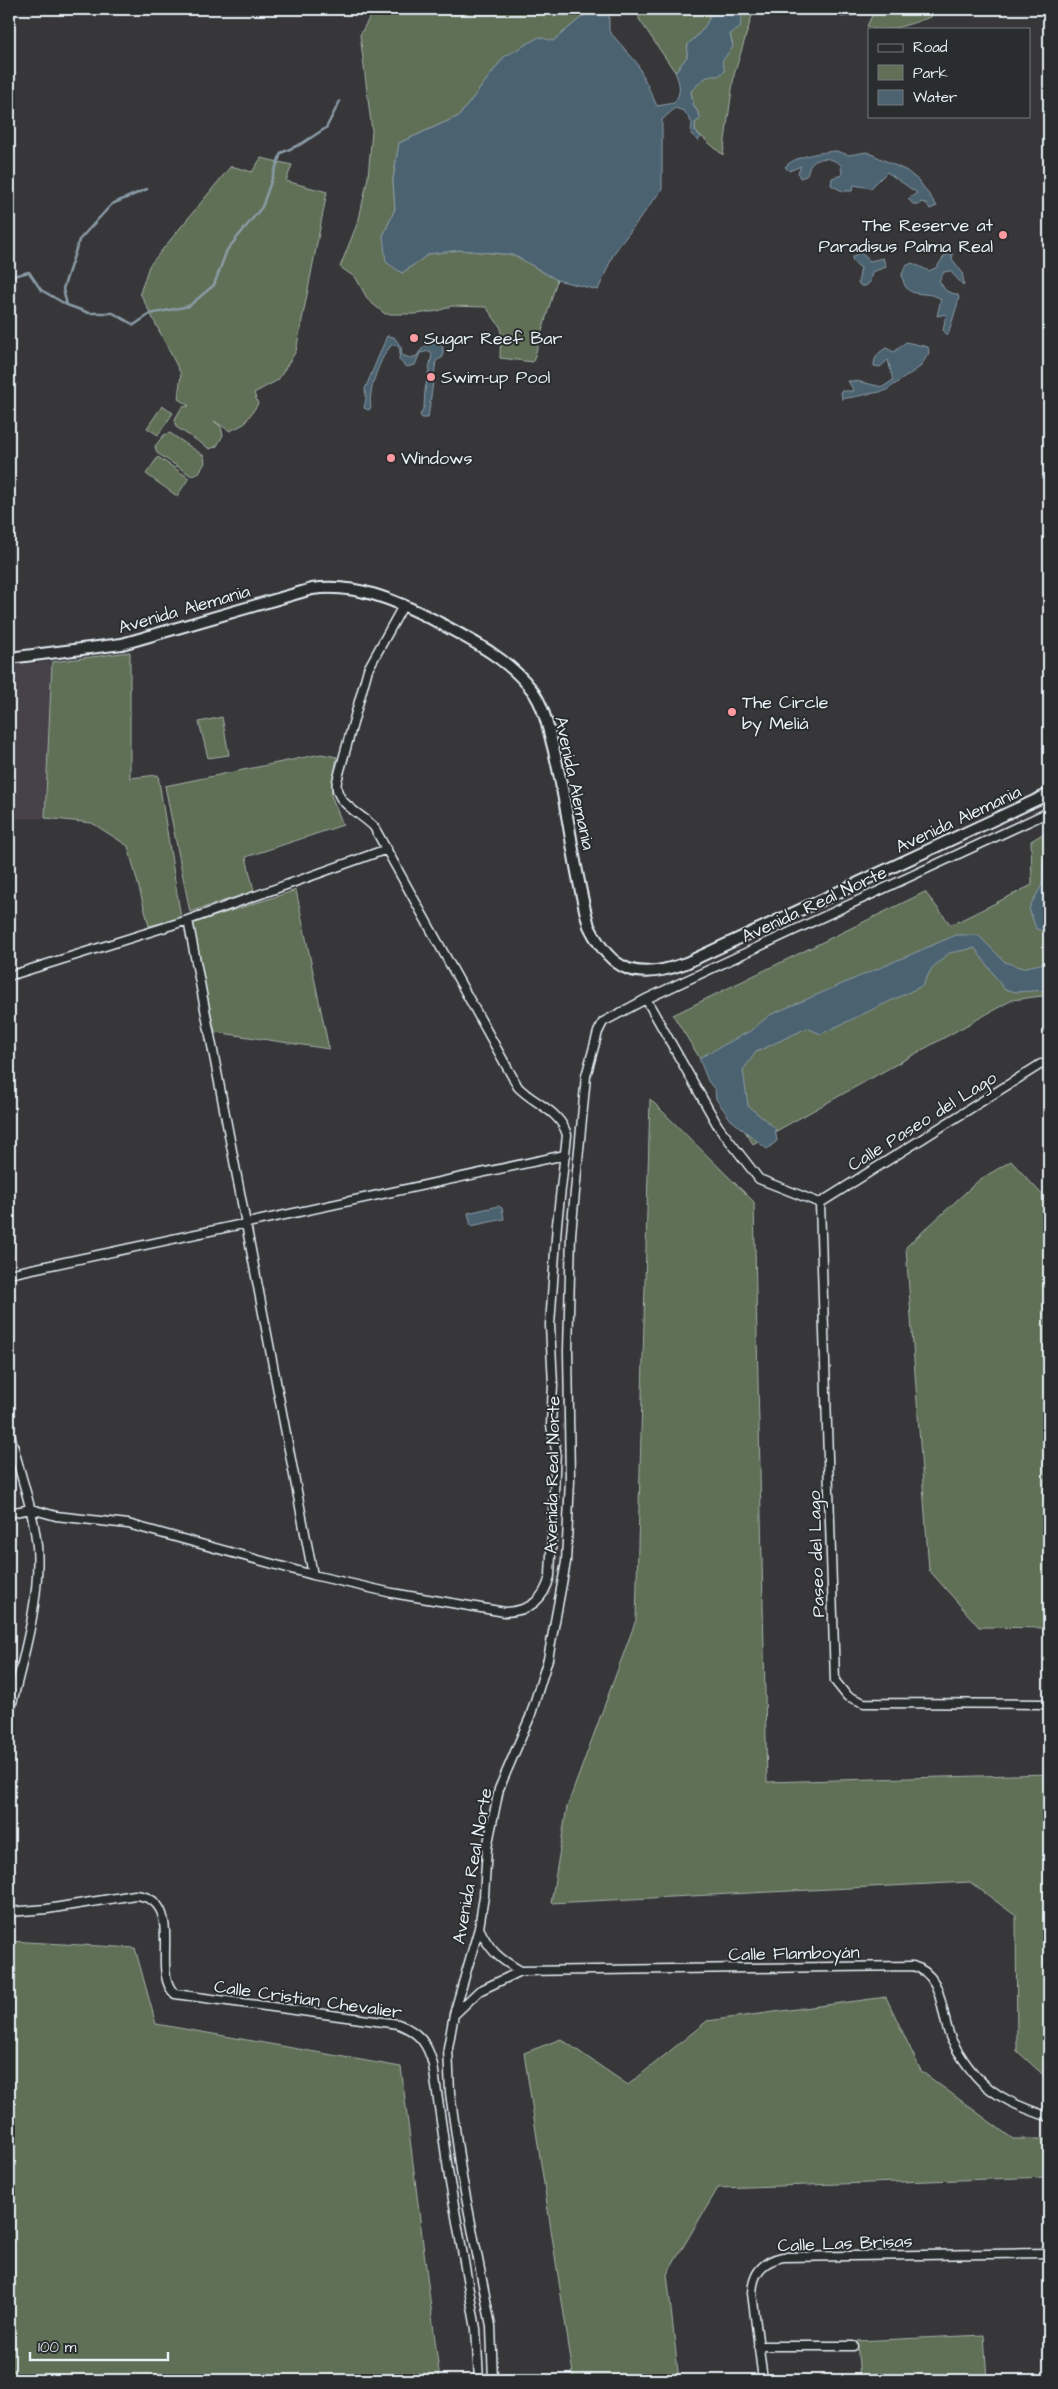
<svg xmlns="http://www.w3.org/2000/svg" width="1058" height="2389" font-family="'Architects Daughter',sans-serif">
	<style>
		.built { fill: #464249 }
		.green { fill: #616f57; stroke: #a4b0a8 }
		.water { fill: #4c6270; stroke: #8a9ba6 }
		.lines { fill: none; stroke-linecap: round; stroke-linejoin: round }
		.stream { stroke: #8a9ba6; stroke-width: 2.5 }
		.minor-casing { stroke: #e8f1f8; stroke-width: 11 }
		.tertiary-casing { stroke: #e8f1f8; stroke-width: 14 }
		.minor { stroke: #2a2d2e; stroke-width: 8 }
		.tertiary { stroke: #2a2d2e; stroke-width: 10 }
		.poi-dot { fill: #ff9aa2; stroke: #2a2d2e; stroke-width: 2 }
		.labels { text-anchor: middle; stroke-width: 4; stroke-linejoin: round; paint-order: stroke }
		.poi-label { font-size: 18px; fill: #e8f1f8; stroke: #2a2d2e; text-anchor: start }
		.street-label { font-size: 18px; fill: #e8f1f8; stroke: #2a2d2e }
	</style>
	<rect width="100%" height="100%" fill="#37373a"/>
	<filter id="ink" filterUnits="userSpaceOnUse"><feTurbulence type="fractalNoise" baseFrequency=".02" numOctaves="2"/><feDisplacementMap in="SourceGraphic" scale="10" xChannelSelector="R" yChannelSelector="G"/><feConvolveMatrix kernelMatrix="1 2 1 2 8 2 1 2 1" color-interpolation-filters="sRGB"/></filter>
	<g filter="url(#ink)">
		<!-- built -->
		<path class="built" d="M52 662 45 818H9V665Z"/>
		<!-- green -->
		<path class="green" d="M374 9H603L583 16 553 41 504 57 459 116 399 143 393 180 395 209 383 236 402 273 429 254 460 250 514 255 557 280 533 362 500 358 501 328 486 307 452 306 438 311 416 314H385L368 300 356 278 340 267 359 219 368 177 372 131 360 35Z
			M639 9H712C708 25 700 34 688 44L687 57 675 72 639 19Z
			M737 9H754L734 75 723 155 695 131V123L701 118 693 104 691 91C706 77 719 62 733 47L730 33 742 12Z
			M875 9H935L931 17C914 22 883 36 867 26Z
			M261 158 292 165 286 181 327 192 296 351 278 380 254 393 258 404 244 424 230 431 214 421 221 427 223 435 217 446 210 449 176 427 175 419 182 407 189 406 178 399 181 374 140 293 149 266 231 166 252 172Z
			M162 406 173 413 158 435 147 428Z
			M170 433 204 456 205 463 198 474 192 476 157 453 155 446 164 435Z
			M158 457 189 478 177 496 146 474Z
			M130 652V778L158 775 181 918 149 926 128 846 92 823 45 818 52 662Z
			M222 717 229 755 208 758 199 722Z
			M321 754 337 757 331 795 343 825 246 857 254 891 190 912 165 786Z
			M1049 830V995L1012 1000 753 1144 673 1015 925 892 951 925 1032 885 1031 841Z
			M296 890 329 1049 215 1032 191 924Z
			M650 1099 754 1202 767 1782 1049 1774V2080L1017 2051 1016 1916 970 1882 551 1903 567 1807 636 1620Z
			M1011 1161 1049 1202V1628L979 1627 929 1570 906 1247 979 1180Z
			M9 1941 135 1948 156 2024 401 2067 440 2380H9Z
			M886 1997 921 2071 1013 2139H1049V2177L718 2188 667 2274 679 2380H574L524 2053 561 2039 628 2085 707 2021Z
			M984 2335 987 2380H860L857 2341Z"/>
		<!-- water -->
		<path class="water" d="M603 9H609V31L637 63 657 106 674 103C682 92 680 84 675 72L687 57 688 44C700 34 708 25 712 9H737L742 12 740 28 730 34 733 47 722 61 725 71 718 76C704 74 701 83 691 91L693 104 701 118 695 123V131L701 137 698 141 691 134 692 123 684 111 675 108 662 120V189L614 253 598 290 557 280 514 255 460 250 429 254 402 273 386 262 383 236 395 209 393 180 399 143 459 116 504 57 539 37 553 41 583 16Z
			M826 9H875L872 13 842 17Z
			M836 151 849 155 867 152 907 171 919 181 937 206 930 209 926 203 921 202 919 205 913 204 908 199 917 193 887 172 871 188 854 185 852 191H842L831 185 832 178 842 175 841 165C833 158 819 155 811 165 808 168 809 173 806 176L800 178 798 173 801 166 789 171 785 167C794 156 822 152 836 151Z
			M860 252 870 261 883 258 886 267 872 272 870 282 866 286H861L858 283 861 268 853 262 852 257Z
			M953 254 952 259 962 272 964 284 963 285 950 271 944 272 939 281 946 291 958 295 959 299 948 335 943 331 946 314 937 316 941 299C925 288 905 303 902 274L906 266 912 263 929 271 937 267 945 255Z
			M387 336 394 337 401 347 402 355 410 358 417 356C421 348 430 340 440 343L443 348V357L436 361 428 418H422L420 415 424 407 425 390 432 354 430 351 420 353 415 365 406 367 399 360 400 349 396 345H392C381 354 367 393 371 407L369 410 364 408 366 399 365 389Z
			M906 342 928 347 929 353 920 367 885 391 842 399 841 391H854L848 381C859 380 871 385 883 387L893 380 888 360 880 367 874 366C874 357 879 352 886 348L894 352Z
			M1049 833V931L1047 932 1036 929 1029 908 1042 885 1046 836Z
			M956 935H978L1005 962 1022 968 1049 962V990L1016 992 1004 989 975 948 949 953 932 968 922 986 821 1034 807 1028 756 1052 743 1070 748 1106 775 1128 777 1141 767 1149 731 1120 716 1099 715 1090 708 1081 699 1058 750 1031 770 1015Z
			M498 1206 502 1208 504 1219 471 1226 468 1213Z"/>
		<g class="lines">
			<!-- stream -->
			<path class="stream" d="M9 277 29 272 41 290 67 305 89 313H113L134 325 150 314 189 306 214 285 227 250 262 207 281 153 301 144 326 128 340 101
				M67 305 63 289 79 240 112 204 147 189"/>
			<!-- minor casing -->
			<g class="minor-casing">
				<path id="minor" d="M188 920 313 1575
					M9 976 188 920 387 849
					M646 999 718 1126 759 1179 820 1203
					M820 1203 835 1681 847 1696 864 1703 1049 1704
					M820 1203 1041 1064
					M9 1274 565 1155
					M9 1428C17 1467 33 1506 37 1546 41 1601 22 1662 9 1715
					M9 1513 31 1509 56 1516 128 1524 313 1575 392 1593 505 1612C530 1611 544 1600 550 1576L556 1450 551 1426 553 1385 550 1325 557 1224 567 1135C560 1110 534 1104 518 1087L374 827C361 813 333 803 337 781L368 669 404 604
					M9 1912 47 1909 135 1895C188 1899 149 1972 175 1994L398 2024C419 2032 428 2044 433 2065L449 2177 476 2329 479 2380
					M479 1928C490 1951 499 1959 521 1971L913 1966C946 1975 939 2016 952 2041 958 2052 967 2066 976 2076 995 2098 1023 2108 1049 2117
					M456 2013 479 1991 521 1971
					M758 2346H853
					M493 2380 491 2326 462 2177 450 2093 448 2048 454 2014 479 1928 484 1896 487 1848 499 1789 530 1717 548 1659 566 1562 570 1480 568 1351 571 1234 586 1076 598 1032 603 1022 646 999 1049 812
					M763 2380 752 2293C753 2272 763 2261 783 2257L1049 2253"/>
			</g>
			<!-- tertiary casing -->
			<g class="tertiary-casing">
				<path id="tertiary" d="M9 658 122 644 312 589C356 583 395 600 434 620 469 639 508 658 532 690 544 706 548 728 553 747 568 806 573 867 589 926 612 973 638 981 686 963L1049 794"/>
			</g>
			<!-- minor -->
			<use href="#minor" class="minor"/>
			<!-- tertiary -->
			<use href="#tertiary" class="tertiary"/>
		</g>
	</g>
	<!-- markers -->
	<g class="poi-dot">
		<circle cx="1003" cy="235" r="5"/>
		<circle cx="414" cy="338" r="5"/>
		<circle cx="431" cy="377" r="5"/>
		<circle cx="391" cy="458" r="5"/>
		<circle cx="732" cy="712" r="5"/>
	</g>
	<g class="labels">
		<!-- poi labels -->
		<g class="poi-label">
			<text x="993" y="231" text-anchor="end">The Reserve at<tspan x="993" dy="21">Paradisus Palma Real</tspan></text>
			<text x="424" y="344">Sugar Reef Bar</text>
			<text x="441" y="383">Swim-up Pool</text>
			<text x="401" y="464">Windows</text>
			<text x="742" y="708">The Circle<tspan x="742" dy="21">by Meliá</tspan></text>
		</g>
		<!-- street labels -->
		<g class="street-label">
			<text transform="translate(184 609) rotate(-16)" y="6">Avenida Alemania</text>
			<text transform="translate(575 783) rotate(78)" y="6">Avenida Alemania</text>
			<text transform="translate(958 819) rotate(-25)" y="6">Avenida Alemania</text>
			<text transform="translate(814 904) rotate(-25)" y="6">Avenida Real Norte</text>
			<text transform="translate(922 1121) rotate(-32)" y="6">Calle Paseo del Lago</text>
			<text transform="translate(552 1475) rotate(-89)" y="6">Avenida Real Norte</text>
			<text transform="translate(816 1554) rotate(-92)" y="6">Paseo del Lago</text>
			<text transform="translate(472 1866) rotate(-80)" y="6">Avenida Real Norte</text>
			<text transform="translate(794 1953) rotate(-1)" y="6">Calle Flamboyán</text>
			<text transform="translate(308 1999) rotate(8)" y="6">Calle Cristian Chevalier</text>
			<text transform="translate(845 2243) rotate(-2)" y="6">Calle Las Brisas</text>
		</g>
	</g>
	<!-- margin -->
	<rect width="1058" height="2389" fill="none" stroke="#2a2d2e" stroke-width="30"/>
	<rect x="15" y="15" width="1028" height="2359" fill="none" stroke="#e8f1f8" stroke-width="2" filter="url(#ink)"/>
	<!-- legend -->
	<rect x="868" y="28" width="162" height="90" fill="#2a2d2e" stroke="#767b7f"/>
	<rect x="878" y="44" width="25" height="8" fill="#2a2d2e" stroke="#767b7f"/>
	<text x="913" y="52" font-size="15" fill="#e8f1f8">Road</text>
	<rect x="878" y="65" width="25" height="15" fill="#616f57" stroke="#767b7f"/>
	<text x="913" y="78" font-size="15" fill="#e8f1f8">Park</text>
	<rect x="878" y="90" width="25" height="15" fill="#4c6270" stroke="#767b7f"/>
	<text x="913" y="102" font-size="15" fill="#e8f1f8">Water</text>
	<!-- scale -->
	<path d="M30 2352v8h138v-8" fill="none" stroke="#e8f1f8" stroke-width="2.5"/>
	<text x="38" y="2352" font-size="15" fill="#e8f1f8" stroke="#2a2d2e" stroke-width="4" paint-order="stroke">100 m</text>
</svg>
